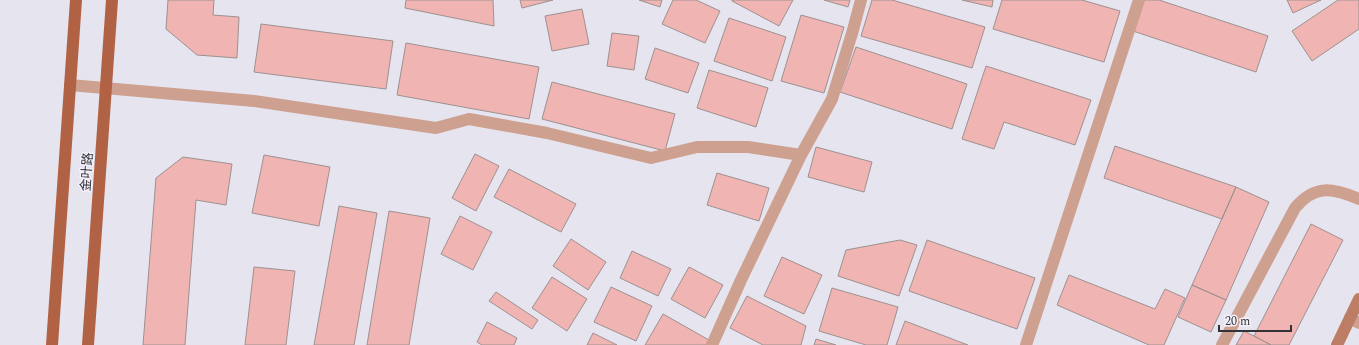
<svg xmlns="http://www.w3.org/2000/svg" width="1359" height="345" font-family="Spectral,'Noto Sans SC',serif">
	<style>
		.building { fill: #f0b4b2; stroke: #9d9191 }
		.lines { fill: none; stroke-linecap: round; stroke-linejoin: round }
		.lane { stroke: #cda08f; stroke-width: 12 }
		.secondary { stroke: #bd7d65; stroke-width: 12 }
		.primary { stroke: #b16244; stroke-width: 12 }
		.labels { text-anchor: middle; stroke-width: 3; stroke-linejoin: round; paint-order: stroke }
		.street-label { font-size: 13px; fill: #333236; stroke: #f4f1fc }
	</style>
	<rect width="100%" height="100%" fill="#e6e4ee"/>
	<!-- building -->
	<path class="building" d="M168 0H214L213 15 239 17 237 58 197 55 166 29Z
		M406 0H493L494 26 405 8Z
		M520 0H553L522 8Z
		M639 0H662L660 7Z
		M673 0H696L720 11 705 43 662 24Z
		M732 0H793L779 26 732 1Z
		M824 0H850L848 7Z
		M872 0H892L985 27 972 68 861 36Z
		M962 0H993L992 7Z
		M1002 0H1082L1120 11 1104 62 993 29Z
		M1143 0H1159L1268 36 1256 72 1133 31Z
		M1287 0H1321L1293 13Z
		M1338 0H1359V29L1312 61 1292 31Z
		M582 9 589 44 552 51 545 16Z
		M801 15 844 27 824 93 781 81Z
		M729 18 786 37 772 81 714 61Z
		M261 24 393 41 386 89 254 72Z
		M612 33 639 36 634 70 607 66Z
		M406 43 539 67 529 119 397 95Z
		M856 47 967 84 952 129 840 92Z
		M655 48 699 63 688 93 645 79Z
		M986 66 1091 100 1075 145 1004 122 994 149 962 139Z
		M709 70 768 88 756 127 697 108Z
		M552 82 675 114 665 151 542 119Z
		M1115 146 1236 187 1222 219 1104 178Z
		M816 147 872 162 864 192 808 177Z
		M475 154 499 166 476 211 452 198Z
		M264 155 330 167 319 226 252 213Z
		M183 157 232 164 226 205 196 200 185 345H143L156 178Z
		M509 169 576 204 561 232 494 197Z
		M717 173 769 188 759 221 707 205Z
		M1236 187 1269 202 1226 300 1192 285Z
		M339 206 377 213 354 345H314Z
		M389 211 430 218 409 345H367Z
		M460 216 492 232 473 270 441 254Z
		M1311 224 1343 240 1289 345H1271L1254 336Z
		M571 239 606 262 588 290 553 266Z
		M900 240 917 245 899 296 838 276 846 250Z
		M927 240 1035 278 1017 329 909 291Z
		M632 251 671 269 658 296 620 278Z
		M782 257 822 275 804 314 764 296Z
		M254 267 295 271 286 345H245Z
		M689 267 723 285 705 318 671 299Z
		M1069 275 1155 309 1165 289 1185 298 1164 345H1149L1057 305Z
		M552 277 587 299 567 331 532 308Z
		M1192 285 1226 300 1211 332 1178 317Z
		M611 287 652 306 636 341 594 322Z
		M832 288 898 307 887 345H866L819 331Z
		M496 292 538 320 532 329 489 301Z
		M747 296 806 326 801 345H763L730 328Z
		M663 314 709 340 706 345H645Z
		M905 321 968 345H896Z
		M487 322 517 338 514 345H482L477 342Z
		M1244 331 1254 336 1271 345H1236Z
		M593 333 617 345H587Z
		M816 339 836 345H814Z"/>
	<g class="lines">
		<!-- lane -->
		<path class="lane" d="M70 85 254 101 436 128 469 119 547 133 651 158 697 147H748L801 155
			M1350 318 1359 323
			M712 345 741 280 801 155 832 99 853 30 861 0
			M1026 345 1139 0
			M1222 345 1295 208C1315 184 1333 188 1359 199"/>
		<!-- secondary -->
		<path class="secondary" d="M1337 345 1359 299"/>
		<!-- primary -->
		<path class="primary" d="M52 345 76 0
			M88 345 112 0"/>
	</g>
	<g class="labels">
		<!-- street labels -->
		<g class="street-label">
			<text transform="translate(86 172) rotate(-86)" y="5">金叶路</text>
		</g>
	</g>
	<!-- scale -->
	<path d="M1219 325v6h72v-6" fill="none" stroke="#333236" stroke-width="2"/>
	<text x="1225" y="325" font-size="12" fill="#333236" stroke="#f4f1fc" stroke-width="3" paint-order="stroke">20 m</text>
</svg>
